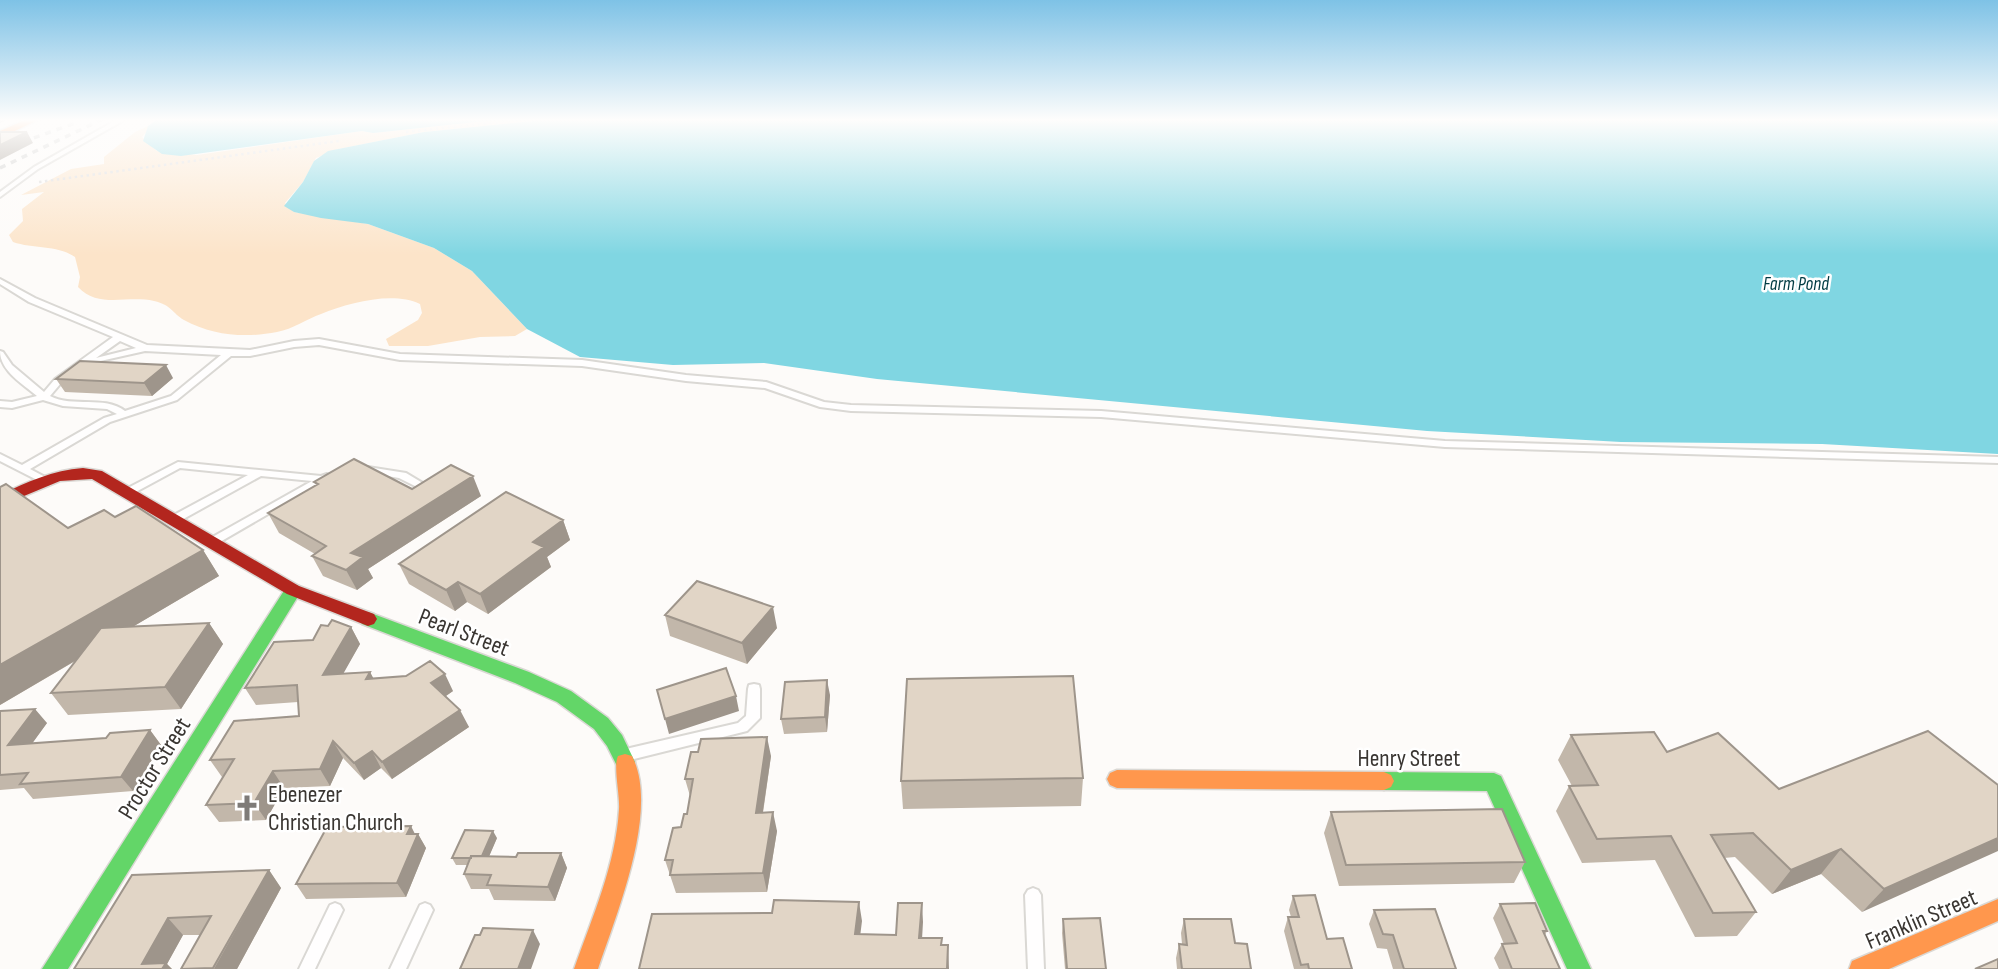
<svg xmlns="http://www.w3.org/2000/svg" width="1998" height="969" font-family="'Sofia Sans Condensed',sans-serif">
	<style>
		.green { fill: #fce4c9 }
		.water { fill: #80d6e2 }
		.lines { fill: none; stroke-linecap: round; stroke-linejoin: round }
		.lane-casing { stroke: #dad8d4; stroke-width: 4 }
		.fast-casing { stroke: #dad8d4; stroke-width: 3 }
		.slow-casing { stroke: #dad8d4; stroke-width: 3 }
		.jam-casing { stroke: #dad8d4; stroke-width: 3 }
		.path { stroke: #dad9d9; stroke-width: 2.5; stroke-dasharray: 2.5 3.5; stroke-linecap: butt }
		.lane { fill: #fffefe; fill-rule: evenodd }
		.fast { fill: #63d668; fill-rule: evenodd }
		.slow { fill: #ff974d; fill-rule: evenodd }
		.jam { fill: #b3261e; fill-rule: evenodd }
		.rail { stroke: #cacac9; stroke-width: 3.5; stroke-dasharray: 6 6; stroke-linecap: butt }
		.wall { fill: #c2b7aa }
		.shaded-wall { fill: #9e958b }
		.building { fill: #e1d5c6; stroke: #9e958b; stroke-width: 2 }
		.labels { text-anchor: middle; stroke-width: 5; stroke-linejoin: round; paint-order: stroke }
		.far-water-label { font-size: 19px; font-style: italic; fill: #003b43; stroke: #fff }
		.near-street-label { font-size: 24px; fill: #3a3632; stroke: #fff }
		.near-poi-label { font-size: 24px; fill: #3a3632; stroke: #fff; text-anchor: start }
	</style>
	<rect width="100%" height="100%" fill="#fdfbf9"/>
	<!-- green -->
	<path class="green" d="M504 119H551L424 132 339 149 316 158 303 182 285 203 294 212 368 224 434 248 472 271 527 329 515 336 480 337 428 346H389L386 339 418 320 422 313 420 304C392 291 349 303 321 314 307 319 293 329 277 332 246 338 213 336 184 320 172 313 172 305 154 301 126 295 99 309 78 287L80 277 75 257C58 245 33 249 13 242L9 235 23 221 22 209 44 192 21 195 71 169 104 164V157L135 132 148 126 149 129 142 137 157 151 197 155 362 131 373 133Z"/>
	<!-- water -->
	<path class="water" d="M158 119H504L373 133 362 131 181 156 162 154 143 141 148 126Z
		M551 119H1998V454L1822 444 1621 442 1427 431 877 379 764 363 673 365 580 357 527 329 472 271 434 248 368 224 321 218 294 212 284 206 303 182 314 161 328 151 424 132Z"/>
	<g class="lines">
		<!-- lane casing -->
		<g class="lane-casing">
			<path id="lane" d="M118 119H126L38 169 0 197V192L34 167Z
				M0 279 35 298 147 345 250 350 294 341 319 339 400 354 582 360 686 375 766 382 824 402 851 405 1101 411 1445 441 1998 457V463L1445 447 1101 417 851 411 820 407 765 388 686 381 582 366 400 360 319 345 294 347 250 356H231L177 400 110 422 30 469 47 478 48 480 43 483 0 461V454L22 465 104 418 117 414 107 409 63 406 43 400 12 408 0 407V401L12 402 37 396C23 384 0 371 0 351L3 352 12 365 44 392 55 379 113 337 29 302 0 284ZM120 341 136 348 96 358ZM145 351 221 355 171 396 125 411C104 395 73 408 50 396L61 383 87 364Z
				M178 462 321 476 327 474 332 477 213 546 207 542 209 539 312 481 261 476 176 523 171 519 172 516 248 475 180 468 132 494H124L123 492 124 490Z
				M368 467 406 473 436 491 431 494 399 478 364 472 363 470 364 468Z
				M754 684 759 685 760 689V718L747 731 630 760 625 758 623 754 625 750 630 748 738 723 746 716 748 689 749 685Z
				M1033 888 1038 890 1041 895 1044 969H1028L1025 895 1028 890Z
				M335 903 340 905 343 910 315 969H299L330 905Z
				M425 903 430 905 433 910 406 969H390L420 905Z"/>
		</g>
		<!-- fast casing -->
		<g class="fast-casing">
			<path id="fast" d="M293 584 299 586 302 590 68 969H42L287 586Z
				M368 612 529 672 571 691 608 718 622 735 635 762 632 768 625 770 618 768 607 746 594 729 557 702 515 683 362 624 359 619 362 614Z
				M1384 772 1494 773 1501 776 1591 969H1567L1487 791 1384 790 1377 787 1374 781 1377 775Z"/>
		</g>
		<!-- slow casing -->
		<g class="slow-casing">
			<path id="slow" d="M27 119H40L0 138V131Z
				M625 754 632 756C660 810 616 915 598 969H574C592 918 616 864 619 809 620 795 613 766 618 756Z
				M1117 770 1384 772 1391 775 1394 781 1391 787 1384 790 1117 788 1110 785 1107 779 1110 773Z
				M1998 899V921L1889 969H1849L1852 961Z"/>
		</g>
		<!-- jam casing -->
		<g class="jam-casing">
			<path id="jam" d="M83 468 102 471 299 586 374 614 377 619 374 624 368 626 287 594 92 479 60 481 0 506V495C27 482 53 470 83 468Z"/>
		</g>
		<!-- path -->
		<path class="path" d="M406 132 528 119
			M39 182 339 141"/>
		<!-- lane -->
		<use href="#lane" class="lane"/>
		<!-- fast -->
		<use href="#fast" class="fast"/>
		<!-- slow -->
		<use href="#slow" class="slow"/>
		<!-- jam -->
		<use href="#jam" class="jam"/>
		<!-- rail -->
		<path class="rail" d="M0 150 78 122
			M0 168 103 119"/>
	</g>
	<!-- wall -->
	<path class="wall" d="M173 378 152 396 65 392 56 379Z
		M314 482 412 489 481 496 368 569 373 578 357 590 323 576 312 556 315 554 279 533 268 513 316 485Z
		M115 517 203 550 219 576 134 626 209 623 223 644 181 709 68 715 51 693 77 660 0 705 68 528Z
		M563 520 570 540 547 557 551 567 488 614 467 602 455 611 409 584 399 564Z
		M665 615 777 628 747 664 670 636Z
		M351 627 360 644 343 673 370 672 373 678 453 691 446 696 469 727 392 779 381 768 364 780 343 758 330 786 284 788 266 820 219 822 206 805 223 777H222L210 760 299 716 298 702 256 705 245 688 313 640Z
		M830 695 827 732 784 734 781 719Z
		M0 711 47 723 32 743 106 738 150 730 161 745 133 791 33 799 24 788 0 790Z
		M1571 735 1667 752 1779 789 1998 785 1862 912 1821 874 1772 894 1735 857 1724 858 1756 912 1737 936 1695 937 1655 860 1582 863 1556 811 1569 786H1572L1558 760Z
		M771 756 763 813 777 831 767 892 676 893 665 860 687 814 690 796 685 779Z
		M1083 778 1081 806 903 809 901 781Z
		M1331 812 1525 862 1514 883 1339 886 1324 833Z
		M418 834 426 848 406 897 306 899 296 884Z
		M497 838 489 856 516 857 561 853 567 868 555 901 494 900 489 889H471L464 874 467 865H456L452 858Z
		M269 870 281 888 237 969H181L200 935H183L167 964 172 969H74L132 875Z
		M1293 896 1327 939 1352 969H1294L1284 931 1288 917H1291L1289 910Z
		M1500 904 1547 931 1545 935 1560 969H1499L1494 958 1502 944H1504L1493 918Z
		M1374 910 1456 969H1393L1387 949 1377 948 1369 924Z
		M1063 919 1106 969H1065L1062 933Z
		M1184 919 1235 943 1251 969H1177L1176 958 1179 944H1182L1181 933Z"/>
	<!-- shaded-wall -->
	<path class="shaded-wall" d="M0 119H9L0 123Z
		M27 132 33 143 0 160V145Z
		M166 365 173 378 152 396 144 383Z
		M473 476 481 496 368 569 373 578 357 590 346 570 351 553Z
		M563 520 570 540 547 557 551 567 488 614 480 594 533 542Z
		M203 550 219 576 0 705V665Z
		M458 582 467 602 455 611 446 590Z
		M773 607 777 628 747 664 742 643Z
		M209 623 223 644 181 709 165 687Z
		M351 627 360 644 333 692 323 675Z
		M370 672 379 689 366 679Z
		M445 674 453 691 440 700 431 683Z
		M827 680 830 695 827 732 825 717Z
		M736 696 739 711 669 734 665 719Z
		M35 709 47 723 21 759 8 745Z
		M460 710 469 727 392 779 382 762Z
		M150 730 161 745 133 791 121 777Z
		M767 737 771 756 760 831 756 813Z
		M333 741 343 758 330 786 320 769Z
		M372 751 381 768 364 780 354 763Z
		M273 771 284 788 266 820 254 803Z
		M773 812 777 831 767 892 763 873Z
		M411 826 416 836 418 834 426 848 406 897 397 883 407 834Z
		M493 831 497 838 485 866 482 858Z
		M1998 838V851L1862 912 1884 889Z
		M1841 849 1821 874 1772 894 1791 870Z
		M561 853 567 868 555 901 548 887Z
		M269 870 281 888 237 969H214Z
		M859 902 862 921 858 953 855 934Z
		M922 903 923 922 921 957 919 938Z
		M168 918 183 935 167 964 172 969H147L142 964Z
		M533 930 540 944 531 969H518Z
		M948 945 949 969H947Z"/>
	<!-- building -->
	<path class="building" d="M0 132H27L0 145Z
		M80 361 166 365 144 383 56 379Z
		M354 459 412 489 451 465 473 476 351 553 363 557 346 570 312 556 326 546 268 513 318 484 314 482Z
		M6 484 68 528 104 510 115 517 136 506 203 550 0 665V487Z
		M506 492 563 520 533 542 544 547 480 594 458 582 446 590 399 564Z
		M697 581 773 607 742 643 665 615Z
		M332 620 351 627 323 675 370 672 366 679 406 676 430 661 445 674 431 683 460 710 382 762 372 751 354 763 333 741 320 769 273 771 254 803 206 805 234 759 210 760 234 721 299 716 297 685 245 688 274 642 313 640 321 625 328 626Z
		M209 623 165 687 51 693 101 628Z
		M726 668 736 696 665 719 657 690Z
		M1073 676 1083 778 901 781 907 679Z
		M827 680 825 717 781 719 785 682Z
		M35 709 8 745 106 738 110 733 150 730 121 777 20 784 28 773 0 775V711Z
		M1928 731 1998 785V838L1884 889 1841 849 1791 870 1753 833 1711 835 1756 912 1713 913 1671 836 1597 839 1569 786 1598 785 1571 735 1654 732 1667 752 1718 733 1779 789Z
		M767 737 756 813 773 812 763 873 670 875 673 860H665L673 828 681 827 684 814H687L693 779H685L691 752H698L701 739Z
		M1502 809 1525 862 1346 865 1331 812Z
		M411 826 407 834H418L397 883 296 884 327 827Z
		M465 830 493 831 482 856H471V858H452Z
		M518 853H561L548 887 487 885 491 875 464 874 471 856 516 857Z
		M269 870 213 968 181 969 211 916 168 918 142 964 166 963 162 969H74L132 875Z
		M1315 895 1327 939 1343 938 1352 969H1309L1308 964 1301 965 1288 917H1299L1293 896Z
		M774 900 859 902 855 934 896 935 898 903H922L919 938H942L941 945H948L947 969H639L652 914 772 913Z
		M1535 903 1547 931H1543L1560 969H1512L1502 944 1517 943 1500 904Z
		M1435 909 1456 969H1404L1393 935 1383 934 1374 910Z
		M1100 918 1106 969H1067L1063 919Z
		M1184 919H1231L1235 943 1247 944 1251 969H1182L1179 944 1187 945Z
		M483 928 533 930 518 969H460L475 935H480Z
		M1998 959V969H1975Z"/>
	<!-- sky -->
	<linearGradient id="sky" x2="0" y2="1"><stop stop-color="#7ec2e6"/><stop offset="0.47" stop-color="#fefdfc"/><stop offset="1" stop-color="#fefdfc" stop-opacity="0"/></linearGradient>
	<rect width="1998" height="255" fill="url(#sky)"/>
	<!-- icons -->
	<defs>
		<g id="church-bare" transform="scale(2.1)"><path d="M-1.2-6h2.4v3.5h3.3v2.4h-3.3V6h-2.4V-.1h-3.3v-2.4h3.3Z" fill="#7e7b78" stroke="#fff" stroke-width="2.5" paint-order="stroke"/></g>
	</defs>
	<g fill-rule="evenodd">
		<use href="#church-bare" x="247" y="808"/>
	</g>
	<g class="labels">
		<!-- far-water labels -->
		<g class="far-water-label">
			<text x="1796" y="290">Farm Pond</text>
		</g>
		<!-- near-street labels -->
		<g class="near-street-label">
			<text transform="translate(464 632) rotate(21)" y="8">Pearl Street</text>
			<text x="1409" y="766">Henry Street</text>
			<text transform="translate(154 768) rotate(-58)" y="8">Proctor Street</text>
			<text transform="translate(1921 919) rotate(-23)" y="8">Franklin Street</text>
		</g>
		<!-- near-poi labels -->
		<g class="near-poi-label">
			<text x="268" y="802">Ebenezer<tspan x="268" dy="28">Christian Church</tspan></text>
		</g>
	</g>
</svg>
